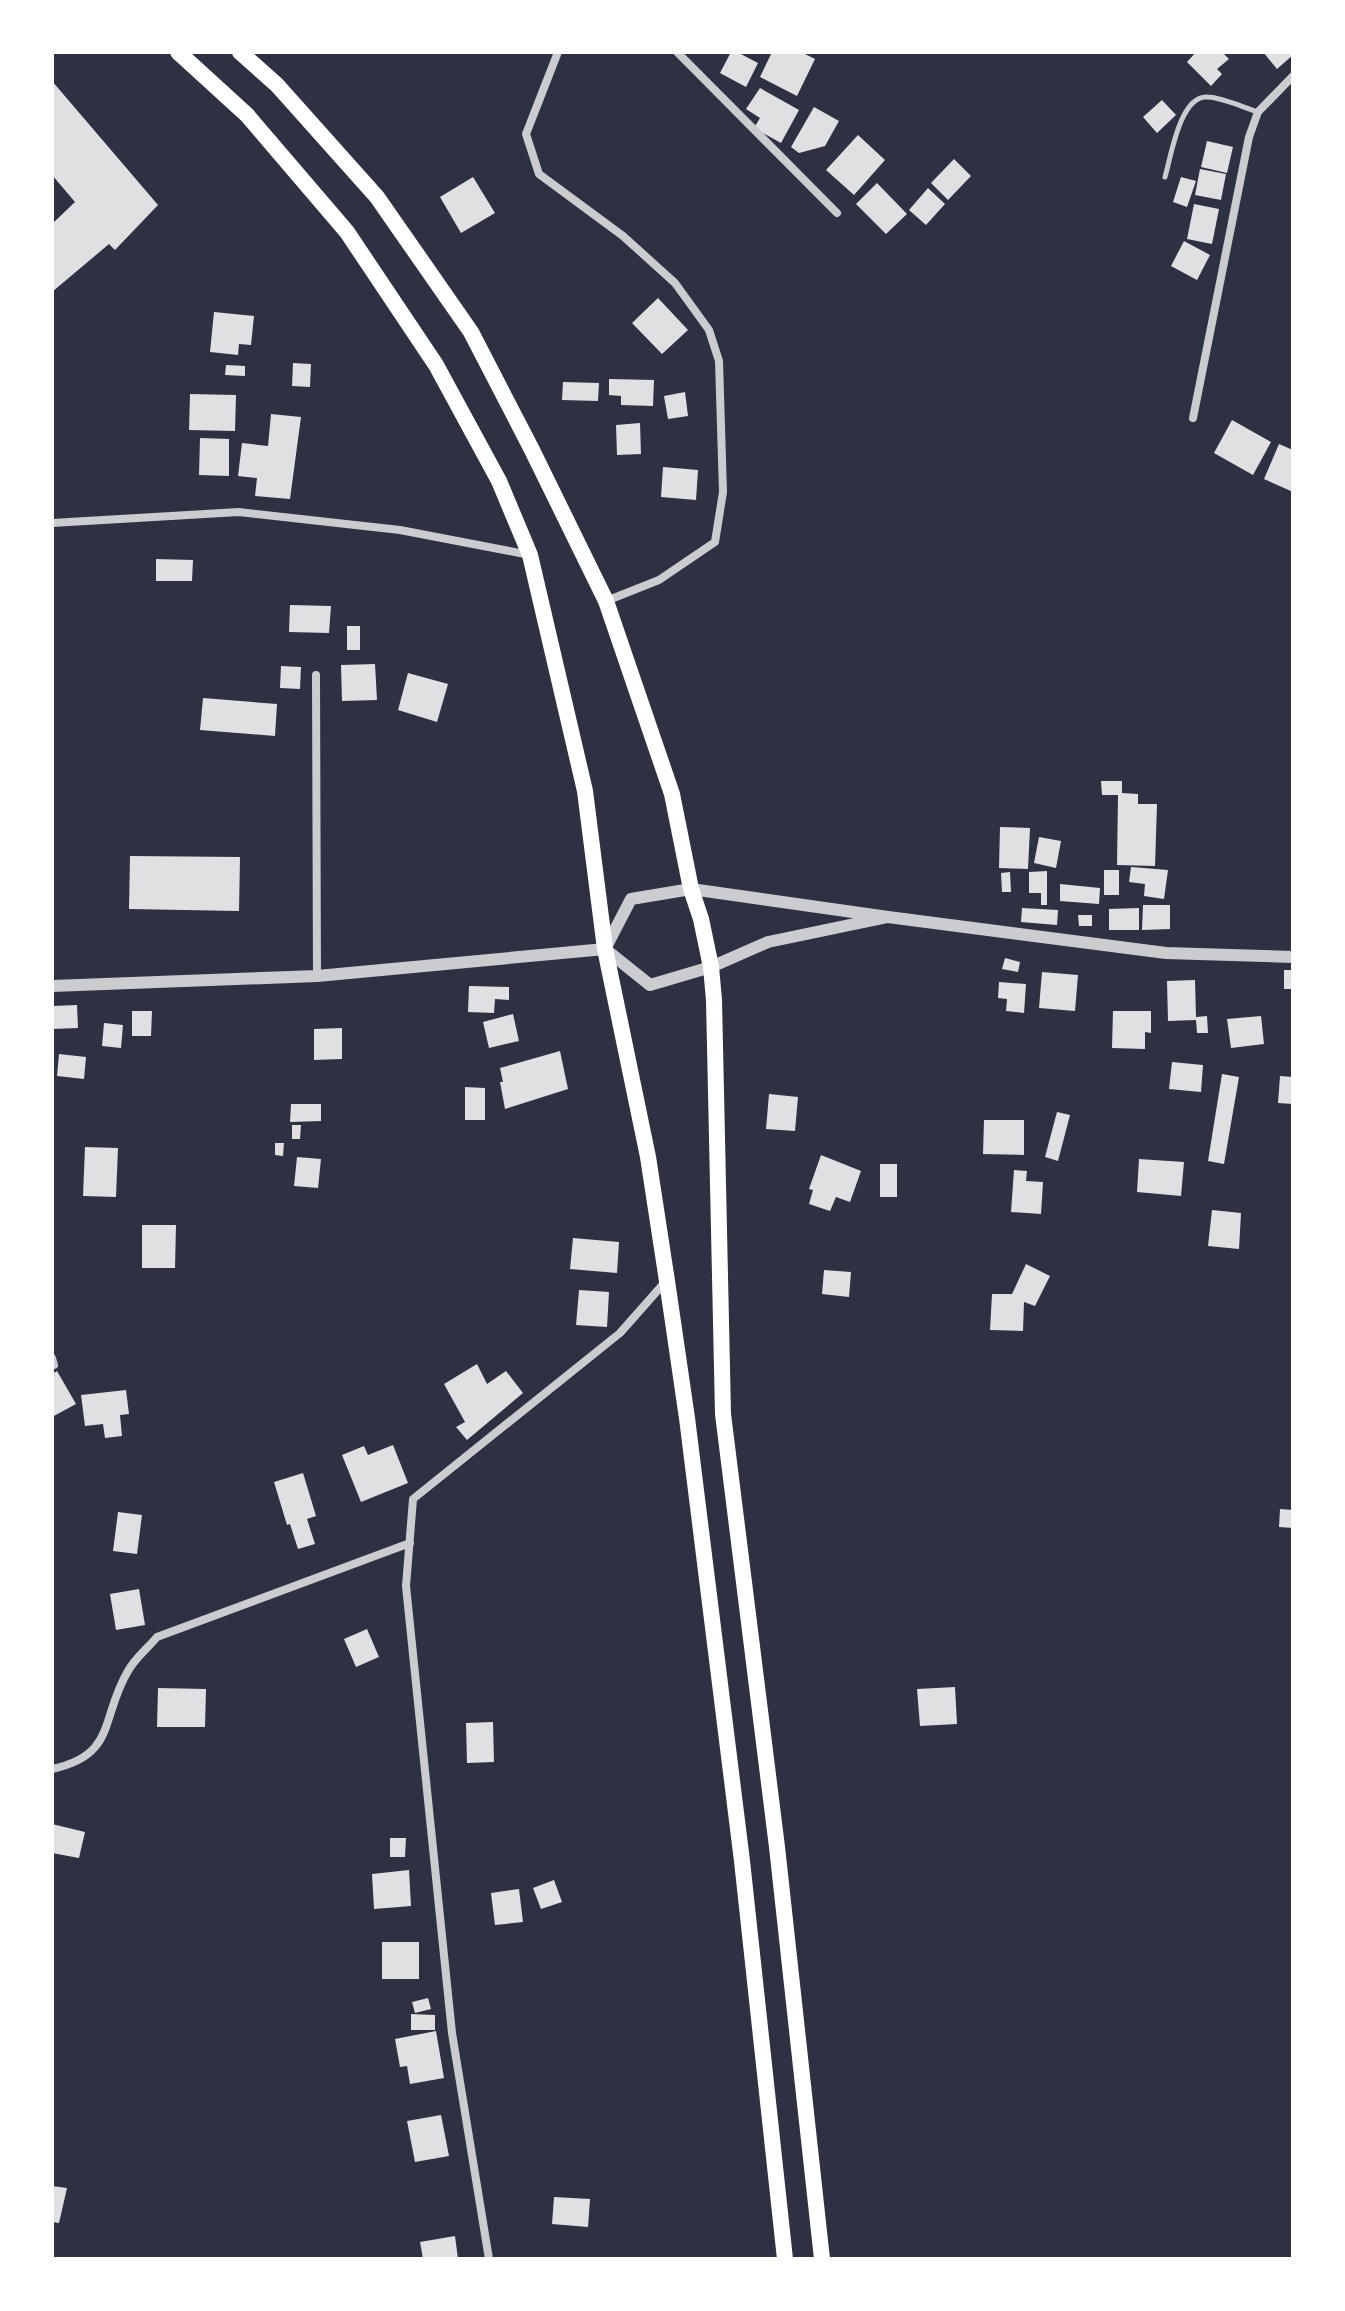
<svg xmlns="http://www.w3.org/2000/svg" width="1345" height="2311" font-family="'Public Sans',sans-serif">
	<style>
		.building { fill: #e0e0e3 }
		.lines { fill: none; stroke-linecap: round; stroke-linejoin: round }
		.service { stroke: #caccd0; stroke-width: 5 }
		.minor { stroke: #caccd0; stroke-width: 8 }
		.tertiary { stroke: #caccd0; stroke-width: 12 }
		.trunk { stroke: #fff; stroke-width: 16 }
	</style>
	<rect width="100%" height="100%" fill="#2d3142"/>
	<!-- building -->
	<path class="building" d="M731 52H737L758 63 746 87 720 73Z
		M772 52H801L815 59 797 96 760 77Z
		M1196 52H1222L1229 59 1217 69 1222 74 1211 86 1187 62Z
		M1263 52H1293V55L1277 69Z
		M52 81 158 205 115 250 109 244 52 292V224L75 202 52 175Z
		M760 88 799 110 781 143 754 128 760 118 746 109Z
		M1162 100 1176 115 1157 133 1143 117Z
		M814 107 839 121 825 146 799 153 791 147Z
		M858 135 885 160 854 195 826 170Z
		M1207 141 1233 147 1227 173 1201 167Z
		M954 159 971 176 948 200 931 183Z
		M1200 169 1226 174 1221 200 1195 195Z
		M473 177 495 213 461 233 440 197Z
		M1181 177 1196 181 1187 207 1173 202Z
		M877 183 907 214 886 234 856 204Z
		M928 188 945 204 926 225 909 210Z
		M1194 204 1219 209 1212 244 1187 239Z
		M1184 241 1210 255 1197 280 1171 266Z
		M658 298 688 330 662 354 632 323Z
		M214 312 254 316 251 345 239 344 238 355 210 352Z
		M293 363 311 364 310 387 292 386Z
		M226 365 245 366V376L225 375Z
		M609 379 654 380 653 406 621 405V396L609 395Z
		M563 382 599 383 598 401 562 400Z
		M685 392 688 416 668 419 664 396Z
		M190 394 236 395 235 431 189 430Z
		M271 414 301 417 290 499 255 496 257 478 238 476 242 443 268 446Z
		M1232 420 1271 442 1253 475 1214 453Z
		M640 423 641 454 617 455 616 425Z
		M200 438 229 439V476L199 475Z
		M1279 444 1293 450V492L1264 479Z
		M663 467 698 470 696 500 661 497Z
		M156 559 193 560 192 581H156Z
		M290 605 331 606 329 633 289 632Z
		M347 626H360V650H347Z
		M375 664 377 700 342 701 341 665Z
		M281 666 301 667 300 689 280 688Z
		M408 673 448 684 437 722 398 710Z
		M203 698 277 704 275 736 200 730Z
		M1101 781H1122V793L1138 794V804H1157L1155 866 1117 865 1118 795H1102Z
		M1000 827 1030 828 1028 869 999 868Z
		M1039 837 1061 841 1056 868 1034 863Z
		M130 856 240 857 239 911 129 909Z
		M1131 867 1168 870 1164 899 1144 896 1145 884 1129 882Z
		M1104 870H1119V895H1104Z
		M1047 871V905H1041V893H1029V872Z
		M1010 872 1011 892H1002L1001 873Z
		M1060 884 1100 888 1099 904 1060 901Z
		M1143 905H1170V929L1142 930Z
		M1022 908 1058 910 1057 925 1021 922Z
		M1139 908V930H1109V909Z
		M1078 915H1092V926H1079Z
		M1005 958 1020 962 1018 972 1002 969Z
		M1284 970H1293V989H1284Z
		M1042 972 1078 975 1075 1011 1039 1008Z
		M1195 980 1196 1017 1207 1016 1208 1033H1197L1196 1020 1168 1021 1167 981Z
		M999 982 1026 984 1024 1013 1006 1011 1007 999 998 998Z
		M469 986 509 987V1000L495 999 494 1013 468 1012Z
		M77 1005 78 1028 52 1029V1006Z
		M132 1011H152L151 1036H132Z
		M1113 1011H1151V1033L1145 1032V1049L1112 1048Z
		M513 1014 519 1041 489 1048 483 1022Z
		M1261 1016 1264 1044 1231 1048 1227 1019Z
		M104 1023 123 1025 121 1048 102 1046Z
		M342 1028V1059L314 1060V1029Z
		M560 1051 568 1089 505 1109 500 1082H503L500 1068Z
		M59 1054 86 1057 84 1079 57 1076Z
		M1172 1062 1203 1065 1201 1092 1169 1089Z
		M1222 1074 1239 1077 1224 1164 1208 1161Z
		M1280 1076 1293 1077V1104L1278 1103Z
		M465 1087 485 1088V1120H465Z
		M769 1094 798 1097 795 1131 766 1129Z
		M291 1104H321V1121L290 1122Z
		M1057 1112 1070 1115 1058 1161 1045 1157Z
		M984 1120H1024V1155L983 1154Z
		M292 1125H301L300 1139H292Z
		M275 1143H284L283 1156 275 1155Z
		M85 1147 118 1148 116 1197 83 1196Z
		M821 1155 861 1171 850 1202 836 1197 830 1211 809 1204 813 1190 809 1189Z
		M297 1157 321 1159 318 1188 294 1186Z
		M1139 1159 1184 1162 1181 1196 1137 1192Z
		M880 1164H897V1197H880Z
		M1014 1170 1027 1171 1026 1181 1043 1182 1041 1214 1011 1212Z
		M1212 1210 1241 1213 1239 1249 1208 1246Z
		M142 1225H176L175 1268H142Z
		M573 1238 619 1242 617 1273 570 1269Z
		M1026 1264 1050 1276 1035 1306 1024 1302 1023 1331 990 1330 992 1294H1012Z
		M824 1270 851 1272 849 1297 822 1294Z
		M579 1290 609 1292 607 1327 576 1325Z
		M477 1364 487 1384 506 1371 523 1393 467 1440 456 1427 465 1422 444 1384Z
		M57 1371 76 1404 52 1417V1374Z
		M126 1390 129 1414 120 1415 122 1436 105 1438 103 1424 85 1426 81 1395Z
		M393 1445 408 1483 361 1502 342 1455 364 1446 368 1455Z
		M303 1473 316 1516 307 1519 315 1544 298 1549 290 1524 287 1525 274 1482Z
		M1280 1509 1293 1510V1528L1279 1527Z
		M118 1512 142 1515 137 1554 113 1551Z
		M139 1589 145 1625 116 1630 110 1594Z
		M367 1629 379 1657 356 1667 344 1639Z
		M955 1687 957 1724 920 1726 917 1689Z
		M158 1688 206 1689 205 1727H157Z
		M493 1722 494 1762 467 1763 466 1723Z
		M52 1824 85 1832 79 1858 52 1853Z
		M390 1838H406L405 1857H390Z
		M409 1870 411 1906 374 1909 372 1874Z
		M554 1880 562 1902 541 1909 533 1888Z
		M519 1889 523 1922 495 1925 491 1893Z
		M382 1942H419V1979H382Z
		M428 1998 431 2009 415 2013 412 2002Z
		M411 2014 435 2015V2030H411Z
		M436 2031 444 2078 410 2084 407 2066 400 2067 395 2039Z
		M441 2115 449 2156 415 2162 407 2121Z
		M52 2186 67 2188 59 2223 52 2222Z
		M554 2197 590 2199 588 2227 552 2224Z
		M455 2236 458 2259H423L420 2242Z"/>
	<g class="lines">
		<!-- service -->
		<path class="service" d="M1165 177C1171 157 1180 94 1208 97 1224 98 1242 107 1258 112"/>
		<!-- minor -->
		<path class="minor" d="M558 52 526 134 539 174 623 236 675 283 709 330 719 361 723 492 715 542 659 580 606 601
			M677 52 837 213
			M1193 418 1249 137 1258 112 1293 76
			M52 523 239 512 400 530 530 555
			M316 675 317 976
			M52 1358 54 1365
			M52 1769C117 1755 100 1718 128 1671 135 1658 148 1648 157 1637L410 1543
			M489 2259 452 2033 406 1586 413 1499 620 1333 666 1281"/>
		<!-- tertiary -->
		<path class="tertiary" d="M605 949 631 899 691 889 888 917 1166 953 1293 957
			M52 986 317 976 605 949 650 985 711 967 768 942 888 917"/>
		<!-- trunk -->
		<path class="trunk" d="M178 52 247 115 347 232 436 365 499 481 530 555 585 791 605 949 648 1157 667 1281 687 1418 742 1861 785 2259
			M240 52 277 85 377 197 471 332 532 450 606 601 672 794 691 889 701 919 711 967 714 1000 723 1414 777 1847 822 2259"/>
	</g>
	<!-- border -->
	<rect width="1345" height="2311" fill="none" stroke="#ffffff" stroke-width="108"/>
</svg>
